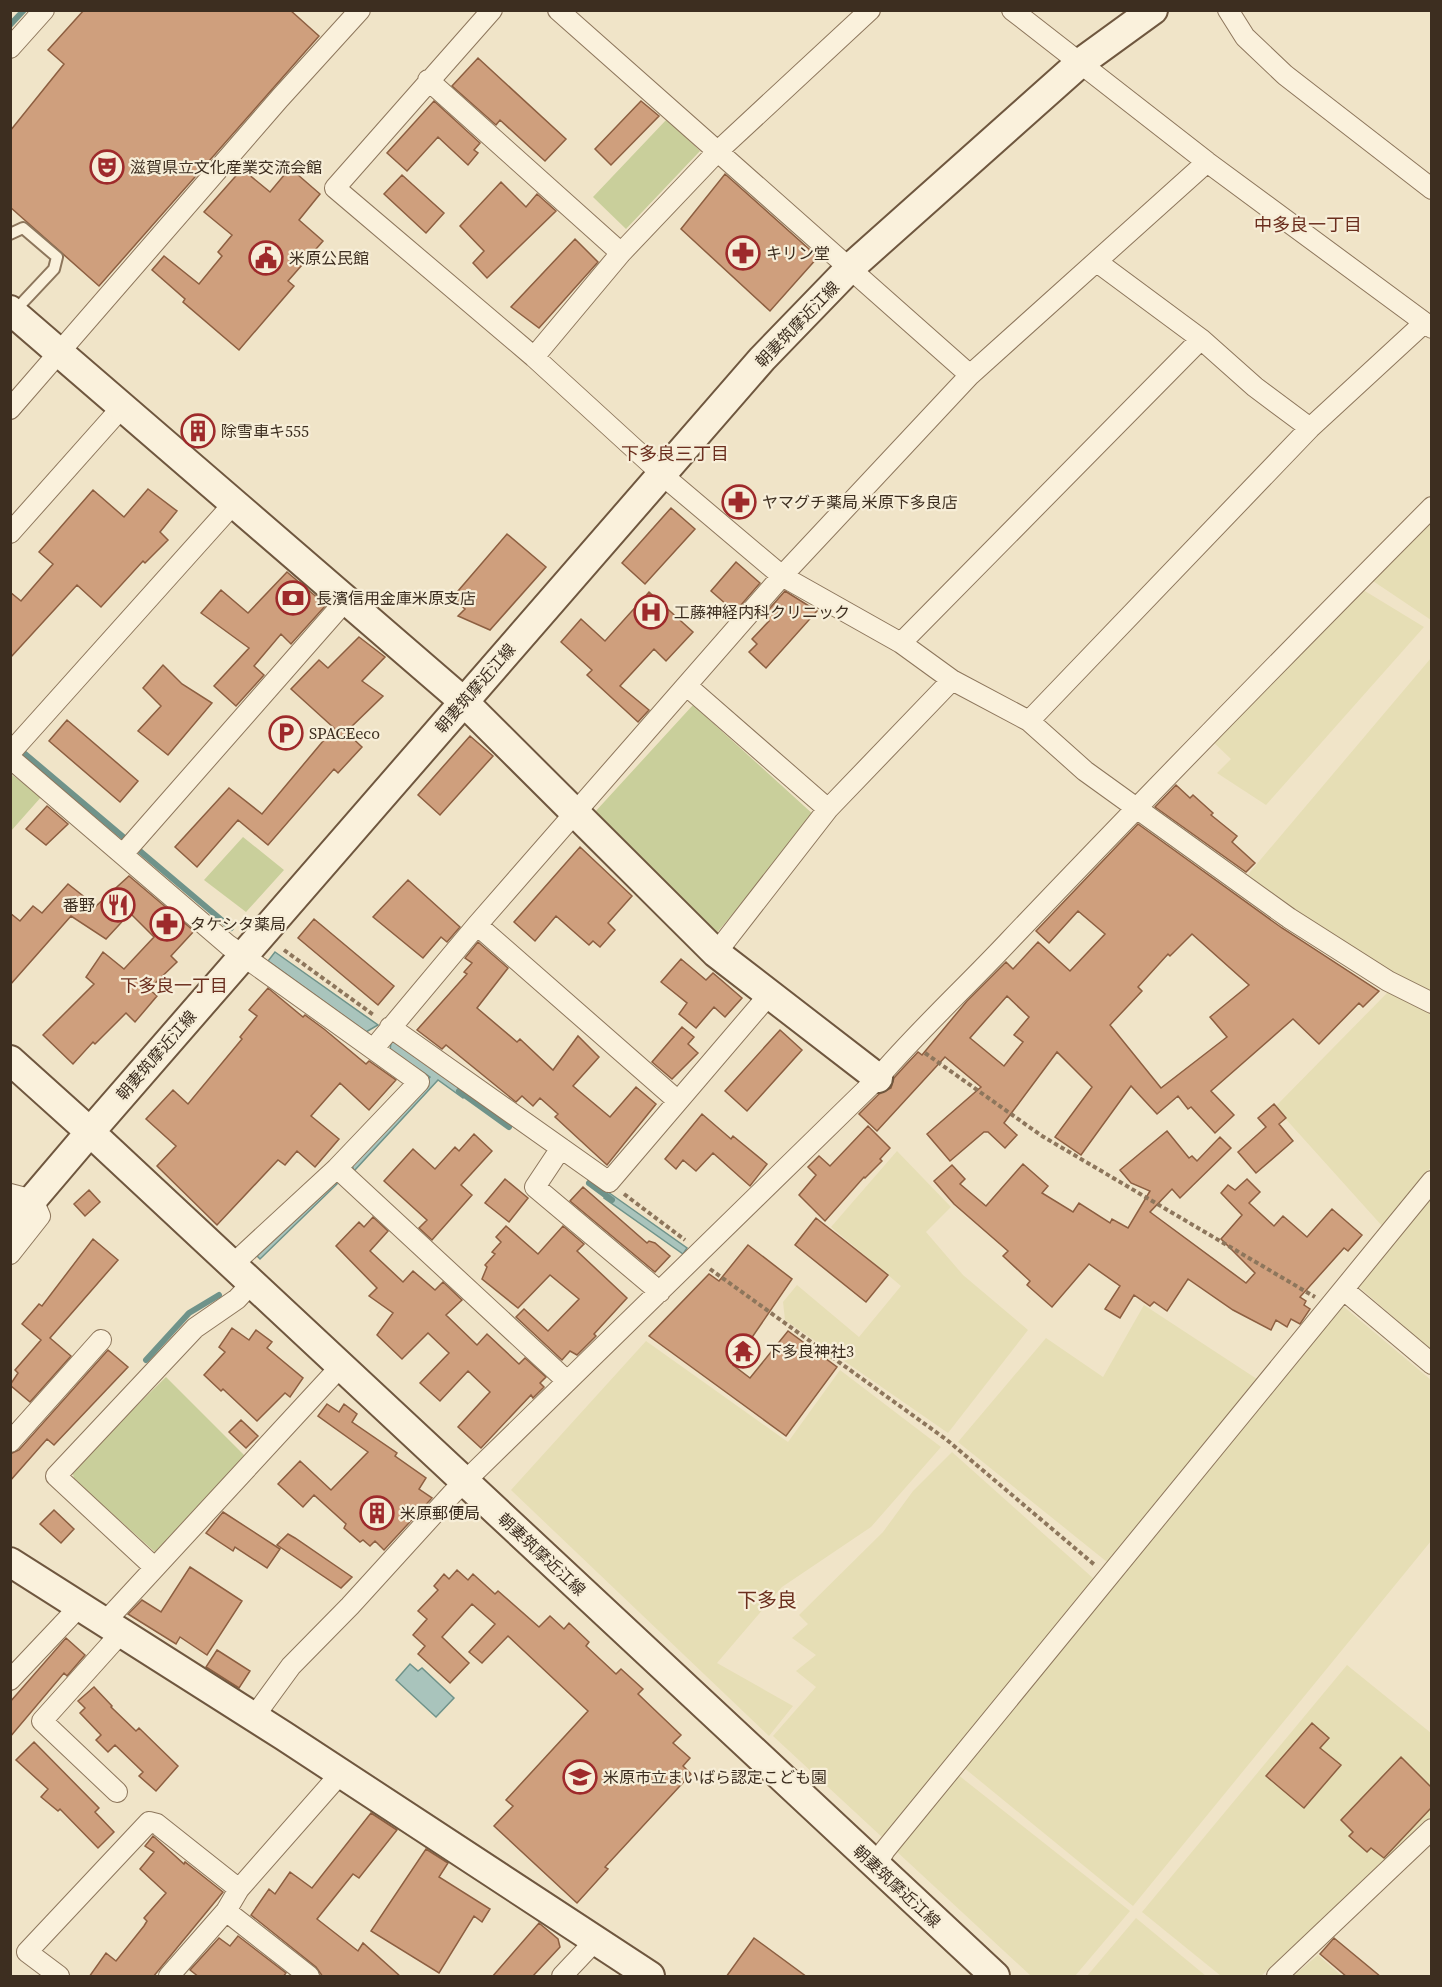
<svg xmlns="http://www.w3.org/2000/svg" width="1442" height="1987" font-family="'Source Serif 4','Noto Sans JP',serif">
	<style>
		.farmland { fill: #e6deb5 }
		.green { fill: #c9cf9b }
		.water { fill: #a9c4bc; stroke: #6f938a; stroke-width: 1.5 }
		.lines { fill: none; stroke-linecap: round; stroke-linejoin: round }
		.stream { stroke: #6f938a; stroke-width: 6 }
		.building { fill: #cf9f7d; stroke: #8d5f41; stroke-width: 1.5; fill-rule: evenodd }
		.lane-casing { stroke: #8d765c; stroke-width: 14 }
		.street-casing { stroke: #8d765c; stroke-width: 22 }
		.secondary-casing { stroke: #6f573f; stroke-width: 32 }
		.path { stroke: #8d765c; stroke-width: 4; stroke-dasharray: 4.5 3; stroke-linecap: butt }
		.lane { stroke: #faf1dc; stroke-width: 10 }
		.street { stroke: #faf1dc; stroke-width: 20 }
		.secondary { stroke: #faf1dc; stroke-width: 28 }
		.labels { text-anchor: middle; stroke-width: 4.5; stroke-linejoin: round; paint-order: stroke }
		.poi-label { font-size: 16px; fill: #3d2e20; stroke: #f7eed8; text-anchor: start }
		.street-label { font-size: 16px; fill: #3d2e20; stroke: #f7eed8 }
		.neighbourhood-label { font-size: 18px; fill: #6b2e1e; stroke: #f7eed8 }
		.quarter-label { font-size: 20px; fill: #6b2e1e; stroke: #f7eed8 }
	</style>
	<rect width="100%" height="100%" fill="#f0e4c8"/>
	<!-- farmland -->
	<path class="farmland" d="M1431 519V620L1370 579Z
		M1360 588 1424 627 1266 805 1217 773 1231 759 1210 739Z
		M1431 658V996L1292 915 1245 878Z
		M1388 992 1431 1010V1167L1383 1227 1275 1107Z
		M897 1151 951 1207 926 1232 963 1275 1028 1330 948 1433 785 1320 783 1302 797 1285 859 1337 901 1286 831 1227Z
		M1431 1196V1350L1359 1287Z
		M1144 1305 1260 1381 1107 1562 958 1442 1046 1338 1103 1377Z
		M1343 1306 1431 1380V1541L1133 1906 963 1767Z
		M646 1341 788 1442 840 1370 941 1447 871 1527 782 1587 717 1663 793 1706 769 1736 511 1490Z
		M952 1452 1094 1579 883 1838 773 1736 816 1687 796 1671 816 1655 792 1638 808 1624 799 1615 883 1532 913 1491Z
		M1347 1665 1431 1733V1816L1411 1840 1261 1976H1221L1142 1912Z
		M957 1774 1130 1911 1075 1976H1031L894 1849Z
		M1136 1918 1206 1976H1087Z
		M1318 1955 1342 1976H1293Z"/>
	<!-- green -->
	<path class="green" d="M667 119 700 151 626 229 593 197Z
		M693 705 815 816 715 935 594 813Z
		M12 775 42 796 11 831 10 777Z
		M243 837 284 870 246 912 204 880Z
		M166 1377 246 1457 156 1553 74 1479 72 1469Z"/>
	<!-- water -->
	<path class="water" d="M275 952 378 1025 366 1032 268 961Z
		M392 1036 468 1091 463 1098 438 1080 354 1171 350 1159 430 1077 390 1050Z
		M329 1182 337 1184 260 1259 254 1253Z
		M608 1192 687 1248 683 1254 604 1198Z
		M410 1664 418 1671 422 1668 454 1698 436 1717 396 1680Z"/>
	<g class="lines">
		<!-- stream -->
		<path class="stream" d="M10 25 24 10
			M18 748 231 928
			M459 1091 509 1127
			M589 1183 612 1200
			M146 1360 189 1313 219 1295"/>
	</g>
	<!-- building -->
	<path class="building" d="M84 10H290L319 36 99 286 10 207V131L64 64 48 50Z
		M478 58 566 139 545 161 500 120 496 125 452 86Z
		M434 101 480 143 474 150 478 153 468 165 438 137 407 171 387 153Z
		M641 101 659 116 611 165 595 149Z
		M290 168 320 194 299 220 323 241 288 281 294 286 239 350 183 302 185 299 152 270 164 256 199 284 222 256 218 252 232 235 204 212 242 169 270 192Z
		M725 174 818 257 770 311 681 229Z
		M402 175 444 213 426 233 384 194Z
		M501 182 526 207 537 194 556 211 487 278 473 263 484 251 460 226Z
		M575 239 598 262 539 328 511 307Z
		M148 489 177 511 160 532 168 540 145 563 143 561 101 607 77 585 10 658V592L21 601 53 564 39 552 93 490 124 517Z
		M671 508 695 529 645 584 622 563Z
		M507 534 546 567 490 630 458 616 465 609 452 598Z
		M736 562 760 583 735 612 711 591Z
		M287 572 326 605 291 644 281 634 254 666 264 675 236 706 214 686 249 648 201 613 221 590 248 613Z
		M785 591 817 611 766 668 749 652 757 644 752 639 769 621 763 616Z
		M649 592 693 632 666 661 654 649 620 686 649 710 638 722 587 675 592 670 561 642 581 619 605 641Z
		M359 637 385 657 362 681 383 696 346 732 362 747 338 773 334 769 268 845 238 820 197 867 175 847 229 788 262 814 334 728 291 689 319 660 328 668Z
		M163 665 182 684 212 703 168 755 138 731 161 706 143 688Z
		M67 720 138 781 120 802 49 741Z
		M470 736 493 756 440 815 418 795Z
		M1176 785 1190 798 1193 795 1213 813 1211 815 1237 836 1232 842 1255 863 1246 872 1155 807Z
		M47 806 68 824 46 845 26 829Z
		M1138 824 1282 928 1379 991 1363 1007 1359 1003 1319 1044 1293 1019 1211 1091 1234 1115 1215 1133 1191 1107 1188 1109 1178 1096 1157 1114 1131 1086 1081 1155 1055 1137 1092 1087 1057 1052 1004 1123 1017 1135 1005 1148 988 1132H984L950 1161 927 1134 981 1087 945 1057 877 1131 859 1114 879 1094 891 1088 894 1078 903 1068 918 1052 922 1055 967 1001 1006 962 1013 969 1038 942 1070 971 1105 934 1078 911 1049 943 1036 931ZM1192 934 1249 985 1210 1017 1227 1037 1161 1088 1110 1025 1142 991 1138 987 1168 954 1170 956ZM1007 996 1029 1017 1014 1035 1023 1042 1004 1066 970 1038Z
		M580 847 632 896 608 923 615 930 600 947 593 941 589 945 556 916 535 941 514 922Z
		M129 876 194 931 171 956 177 962 149 989 157 996 135 1022 126 1013 95 1044 93 1042 73 1064 43 1035 94 984 86 977 103 952 124 969 154 937 130 913 106 939 71 916 10 985V913L20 921 33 906 42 913 68 884 96 906Z
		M408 880 460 927 447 942 441 937 423 958 373 917Z
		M314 919 394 986 378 1005 298 938Z
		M478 942 508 968 477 1008 517 1042 520 1039 553 1070 578 1036 599 1057 573 1086 610 1117 636 1087 656 1104 607 1165 555 1117 558 1114 540 1098 533 1106 522 1096 516 1102 446 1045 442 1049 417 1030 467 974 464 972 472 963 465 958Z
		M681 959 706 980 713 973 742 998 725 1017 714 1007 696 1028 679 1014 687 1003 661 982Z
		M268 988 303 1017 305 1015 324 1029 366 1064 369 1061 396 1080 369 1110 340 1083 311 1116 339 1139 315 1167 297 1151 285 1165 278 1160 217 1225 157 1166 176 1146 146 1119 173 1090 188 1104 242 1039 240 1037 257 1016 249 1010Z
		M682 1027 694 1037 688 1044 698 1053 672 1079 652 1062Z
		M780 1030 802 1050 747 1111 725 1091Z
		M1274 1104 1286 1118 1279 1124 1293 1141 1256 1173 1238 1152 1266 1127 1258 1118Z
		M702 1114 731 1139 733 1136 767 1164 750 1186 713 1153 696 1171 683 1160 676 1169 665 1159Z
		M868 1126 890 1148 880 1159 882 1161 865 1178 864 1177 825 1221 799 1195 816 1175 808 1167 819 1156 830 1166Z
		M1167 1131 1189 1158 1192 1156 1197 1161 1220 1137 1231 1148 1180 1198 1172 1189 1150 1212 1246 1283 1255 1273 1221 1239 1242 1215 1221 1193 1228 1185 1235 1190 1247 1179 1260 1192 1249 1203 1274 1226 1283 1216 1307 1237 1332 1209 1362 1235 1348 1251 1344 1248 1300 1297 1306 1301 1304 1305 1310 1309 1300 1324 1291 1319 1287 1327 1276 1320 1271 1330 1233 1310 1188 1279 1167 1311 1154 1302 1150 1306 1134 1295 1120 1318 1105 1309 1120 1286 1089 1264 1052 1307 1027 1285 1030 1281 1003 1256 1008 1251 954 1204 934 1181 952 1165 965 1179 960 1184 986 1206 1023 1164 1048 1186 1042 1193 1073 1212 1079 1203 1110 1223 1112 1219 1128 1228 1150 1191 1131 1183 1120 1170Z
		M474 1134 492 1151 461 1185 472 1195 432 1240 419 1228 427 1220 384 1181 413 1149 435 1169 455 1147 459 1151Z
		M505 1179 528 1198 509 1222 485 1203Z
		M583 1187 647 1243 649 1241 655 1243 670 1256 655 1272 570 1201Z
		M89 1190 100 1202 85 1216 74 1204Z
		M373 1217 388 1231 370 1251 403 1282 413 1271 435 1290 443 1282 462 1300 446 1315 477 1345 487 1334 519 1364 525 1358 546 1377 540 1383 544 1387 533 1398 531 1395 481 1448 458 1427 490 1392 468 1371 440 1401 420 1383 449 1353 428 1333 402 1359 377 1335 393 1313 369 1296 377 1288 336 1246 359 1222 364 1227Z
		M816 1218 888 1275 866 1302 795 1245Z
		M506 1226 538 1254 563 1226 584 1244 577 1251 627 1298 594 1334 596 1336 577 1355 570 1351 562 1360 516 1317 524 1309 548 1331 579 1299 550 1275 518 1308 482 1279 487 1267 485 1265 495 1254 492 1252 501 1242 496 1237Z
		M93 1239 118 1260 50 1338 71 1356 30 1402 10 1385 18 1373 15 1370 41 1340 22 1324 39 1304 42 1306Z
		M748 1245 792 1279 733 1365 750 1378 788 1331 837 1367 786 1436 649 1336 709 1274 719 1281Z
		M232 1328 249 1340 256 1330 272 1342 267 1348 303 1378 290 1397 285 1393 257 1421 223 1389 221 1391 204 1375 225 1352 219 1347Z
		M108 1350 128 1367 54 1445 47 1439 10 1481V1454L19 1450Z
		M327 1404 339 1412 344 1404 357 1414 352 1422 397 1453 395 1456 426 1478 419 1489 432 1498 384 1550 375 1541 370 1546 363 1540 360 1542 344 1528 346 1524 314 1495 303 1507 278 1484 300 1461 331 1490 368 1452 318 1416Z
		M241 1420 258 1436 246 1448 229 1432Z
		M54 1510 74 1529 61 1543 40 1524Z
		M223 1512 280 1549 267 1568 235 1547 233 1551 206 1533Z
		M288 1534 295 1538 352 1577 341 1588 277 1545Z
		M190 1567 242 1601 207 1655 180 1637 176 1644 128 1614 142 1600 161 1612Z
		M457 1570 468 1580 473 1574 495 1594 498 1591 539 1627 550 1616 564 1629 569 1623 589 1642 586 1646 616 1674 621 1669 643 1689 638 1694 681 1735 673 1743 690 1758 683 1766 691 1774 605 1867 608 1869 577 1903 494 1826 513 1806 506 1800 588 1711 508 1636 482 1663 469 1652 495 1624 472 1604 442 1637 469 1663 450 1683 418 1654 425 1646 413 1635 427 1619 418 1611 438 1590 434 1586 444 1574 449 1579Z
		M66 1638 85 1655 67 1676 64 1673 10 1737V1702Z
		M217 1650 250 1671 239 1688 206 1667Z
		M94 1687 112 1706 111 1707 136 1731 139 1728 178 1766 156 1791 139 1776 143 1772 115 1745 108 1752 96 1740 101 1735 80 1713 85 1708 78 1701Z
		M1312 1723 1329 1738 1320 1748 1341 1765 1304 1808 1266 1776Z
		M34 1742 99 1808 95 1812 114 1832 98 1848 60 1809 58 1811 41 1797 48 1789 16 1760Z
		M1401 1757 1431 1787V1808L1384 1858 1371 1848 1367 1852 1349 1836 1353 1832 1341 1820Z
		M371 1813 397 1830 359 1878 353 1874 317 1919 358 1951 363 1943 401 1977H323L316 1967 251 1915 269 1889 275 1894 290 1872 312 1888Z
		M153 1836 184 1864 185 1862 223 1892 153 1977H89L106 1953 116 1961 144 1926 147 1921 144 1918 166 1893 140 1869 154 1852 145 1846Z
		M426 1849 448 1863 439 1877 490 1909 482 1922 474 1916 439 1973 371 1931Z
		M539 1923 558 1939 560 1947 532 1977H492Z
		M238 1936 286 1973 283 1977H199L190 1970 219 1938 230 1946Z
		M754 1938 807 1977H726Z
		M1334 1938 1381 1977H1347L1320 1954Z"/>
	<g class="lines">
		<!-- lane casing -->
		<g class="lane-casing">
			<path id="lane" d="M10 234 23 228 57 257 54 269 23 302"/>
		</g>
		<!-- street casing -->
		<g class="street-casing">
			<path id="street" d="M492 10 335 188 534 357 673 484 782 576 901 643 952 680 1029 721 1085 771 1289 918 1388 981 1432 1003
				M558 10 970 375
				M1012 10 1207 162 1432 328
				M1228 10 1245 37 1285 75 1432 189
				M10 48 44 10
				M428 80 621 253
				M1097 262 1201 339 1255 387 1310 428
				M534 357 621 253 717 152 870 10
				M10 409 280 98 360 10
				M10 533 123 406
				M901 643 1201 339
				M687 686 828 809
				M1029 721 1310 428 1424 323
				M10 753 235 502
				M10 758 228 945 419 1082 337 1168
				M123 854 347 599
				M477 925 678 1101
				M716 953 828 809 952 680
				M390 1027 609 1182 768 996
				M374 1048 477 925 782 576 970 375 1207 162
				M561 1148 535 1187 660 1292
				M10 1194 33 1200 40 1216 10 1254
				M232 1265 337 1168 567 1381
				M1344 1290 1432 1364
				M10 1442 101 1340
				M154 1567 56 1476 195 1328 237 1299 252 1283
				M104 1623 341 1366
				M10 1680 79 1607
				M253 1718 291 1666 350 1606 452 1494 878 1078C919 1030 966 987 1010 940 1149 794 1290 650 1432 507
				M117 1792 42 1721 121 1633
				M875 1867 885 1850 1432 1181
				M226 1911 309 1976
				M59 1976 27 1952 149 1822 157 1824 239 1889
				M169 1976 226 1911 239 1889 341 1773
				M562 1976 595 1941
				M1277 1976 1432 1829"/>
		</g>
		<!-- secondary casing -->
		<g class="secondary-casing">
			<path id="secondary" d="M10 310 463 701 716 953 878 1078
				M10 1060 90 1132 10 1226
				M10 1562 284 1736 650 1976
				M995 1976 90 1132 762 359 850 268 1080 63 1153 10"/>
		</g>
		<!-- path -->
		<path class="path" d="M284 950 375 1016
			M925 1053 1042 1136 1315 1297
			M624 1194 685 1240
			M710 1269 947 1440 1096 1566"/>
		<!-- lane -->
		<use href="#lane" class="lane"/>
		<!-- street -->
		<use href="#street" class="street"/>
		<!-- secondary -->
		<use href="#secondary" class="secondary"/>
	</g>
	<!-- icons -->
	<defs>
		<g id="theatre-ring" transform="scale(1.725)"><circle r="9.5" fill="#f7eed8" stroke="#9e2a2b" stroke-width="1.5"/><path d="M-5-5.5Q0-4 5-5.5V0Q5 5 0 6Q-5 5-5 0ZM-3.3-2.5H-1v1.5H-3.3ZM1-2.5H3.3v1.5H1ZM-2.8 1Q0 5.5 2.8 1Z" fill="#9e2a2b"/></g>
		<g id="pharmacy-ring" transform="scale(1.725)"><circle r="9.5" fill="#f7eed8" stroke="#9e2a2b" stroke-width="1.5"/><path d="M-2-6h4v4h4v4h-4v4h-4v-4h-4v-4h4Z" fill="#9e2a2b"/></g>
		<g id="civic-ring" transform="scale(1.725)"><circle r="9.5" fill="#f7eed8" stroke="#9e2a2b" stroke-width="1.5"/><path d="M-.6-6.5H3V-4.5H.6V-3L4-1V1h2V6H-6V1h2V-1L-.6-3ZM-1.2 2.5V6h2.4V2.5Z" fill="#9e2a2b"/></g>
		<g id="building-ring" transform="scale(1.725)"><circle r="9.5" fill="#f7eed8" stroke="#9e2a2b" stroke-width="1.5"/><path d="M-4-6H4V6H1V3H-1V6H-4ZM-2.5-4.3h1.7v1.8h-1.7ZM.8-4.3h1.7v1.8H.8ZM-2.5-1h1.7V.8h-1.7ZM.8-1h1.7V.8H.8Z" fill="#9e2a2b"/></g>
		<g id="bank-ring" transform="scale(1.725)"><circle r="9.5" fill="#f7eed8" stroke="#9e2a2b" stroke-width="1.5"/><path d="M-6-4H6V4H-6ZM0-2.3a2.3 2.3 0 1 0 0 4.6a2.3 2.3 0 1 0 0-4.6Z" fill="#9e2a2b"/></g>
		<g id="hospital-ring" transform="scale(1.725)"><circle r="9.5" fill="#f7eed8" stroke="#9e2a2b" stroke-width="1.5"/><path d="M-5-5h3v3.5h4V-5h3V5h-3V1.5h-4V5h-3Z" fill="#9e2a2b"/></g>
		<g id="parking-ring" transform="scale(1.725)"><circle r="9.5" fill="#f7eed8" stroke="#9e2a2b" stroke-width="1.5"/><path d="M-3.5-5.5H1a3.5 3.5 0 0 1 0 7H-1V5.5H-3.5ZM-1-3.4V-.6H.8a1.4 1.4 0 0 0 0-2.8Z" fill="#9e2a2b"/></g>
		<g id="restaurant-ring" transform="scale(1.725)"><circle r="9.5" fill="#f7eed8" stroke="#9e2a2b" stroke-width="1.5"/><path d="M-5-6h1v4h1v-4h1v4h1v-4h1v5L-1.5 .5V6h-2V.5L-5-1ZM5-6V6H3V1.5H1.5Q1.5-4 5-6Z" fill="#9e2a2b"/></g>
		<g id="temple-ring" transform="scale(1.725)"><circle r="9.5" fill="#f7eed8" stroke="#9e2a2b" stroke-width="1.5"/><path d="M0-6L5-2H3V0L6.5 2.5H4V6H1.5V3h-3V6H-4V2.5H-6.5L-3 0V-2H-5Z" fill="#9e2a2b"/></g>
		<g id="school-ring" transform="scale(1.725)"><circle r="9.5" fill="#f7eed8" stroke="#9e2a2b" stroke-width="1.5"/><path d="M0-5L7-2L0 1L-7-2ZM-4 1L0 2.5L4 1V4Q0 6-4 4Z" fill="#9e2a2b"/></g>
	</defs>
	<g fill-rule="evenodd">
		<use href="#theatre-ring" x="107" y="167"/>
		<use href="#pharmacy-ring" x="743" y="253"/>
		<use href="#civic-ring" x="266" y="258"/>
		<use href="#building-ring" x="198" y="431"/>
		<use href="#pharmacy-ring" x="739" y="502"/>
		<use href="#bank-ring" x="293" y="598"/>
		<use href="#hospital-ring" x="651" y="612"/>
		<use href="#parking-ring" x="286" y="733"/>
		<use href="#restaurant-ring" x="118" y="905"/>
		<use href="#pharmacy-ring" x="167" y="924"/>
		<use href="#temple-ring" x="743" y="1351"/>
		<use href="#building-ring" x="377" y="1513"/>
		<use href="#school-ring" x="580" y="1777"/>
	</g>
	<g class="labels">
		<!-- poi labels -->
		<g class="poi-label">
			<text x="130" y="173">滋賀県立文化産業交流会館</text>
			<text x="766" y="259">キリン堂</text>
			<text x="289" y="264">米原公民館</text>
			<text x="221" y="437">除雪車キ555</text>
			<text x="762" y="508">ヤマグチ薬局 米原下多良店</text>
			<text x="316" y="604">長濱信用金庫米原支店</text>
			<text x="674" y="618">工藤神経内科クリニック</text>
			<text x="309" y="739">SPACEeco</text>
			<text x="95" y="911" text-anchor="end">番野</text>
			<text x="190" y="930">タケシタ薬局</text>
			<text x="766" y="1357">下多良神社3</text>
			<text x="400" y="1519">米原郵便局</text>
			<text x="603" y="1783">米原市立まいばら認定こども園</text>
		</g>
		<!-- street labels -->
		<g class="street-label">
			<text transform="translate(797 324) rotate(-46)" y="6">朝妻筑摩近江線</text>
			<text transform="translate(475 688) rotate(-49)" y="6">朝妻筑摩近江線</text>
			<text transform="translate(156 1055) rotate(-49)" y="6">朝妻筑摩近江線</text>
			<text transform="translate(542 1554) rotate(43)" y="6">朝妻筑摩近江線</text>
			<text transform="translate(897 1886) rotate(43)" y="6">朝妻筑摩近江線</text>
		</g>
		<!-- neighbourhood labels -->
		<g class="neighbourhood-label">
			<text x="1308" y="231">中多良一丁目</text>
			<text x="675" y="460">下多良三丁目</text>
			<text x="174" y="992">下多良一丁目</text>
		</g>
		<!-- quarter labels -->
		<g class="quarter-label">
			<text x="767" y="1607">下多良</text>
		</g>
	</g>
	<!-- border -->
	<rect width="1442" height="1987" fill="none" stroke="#3d2e20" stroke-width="24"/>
</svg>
